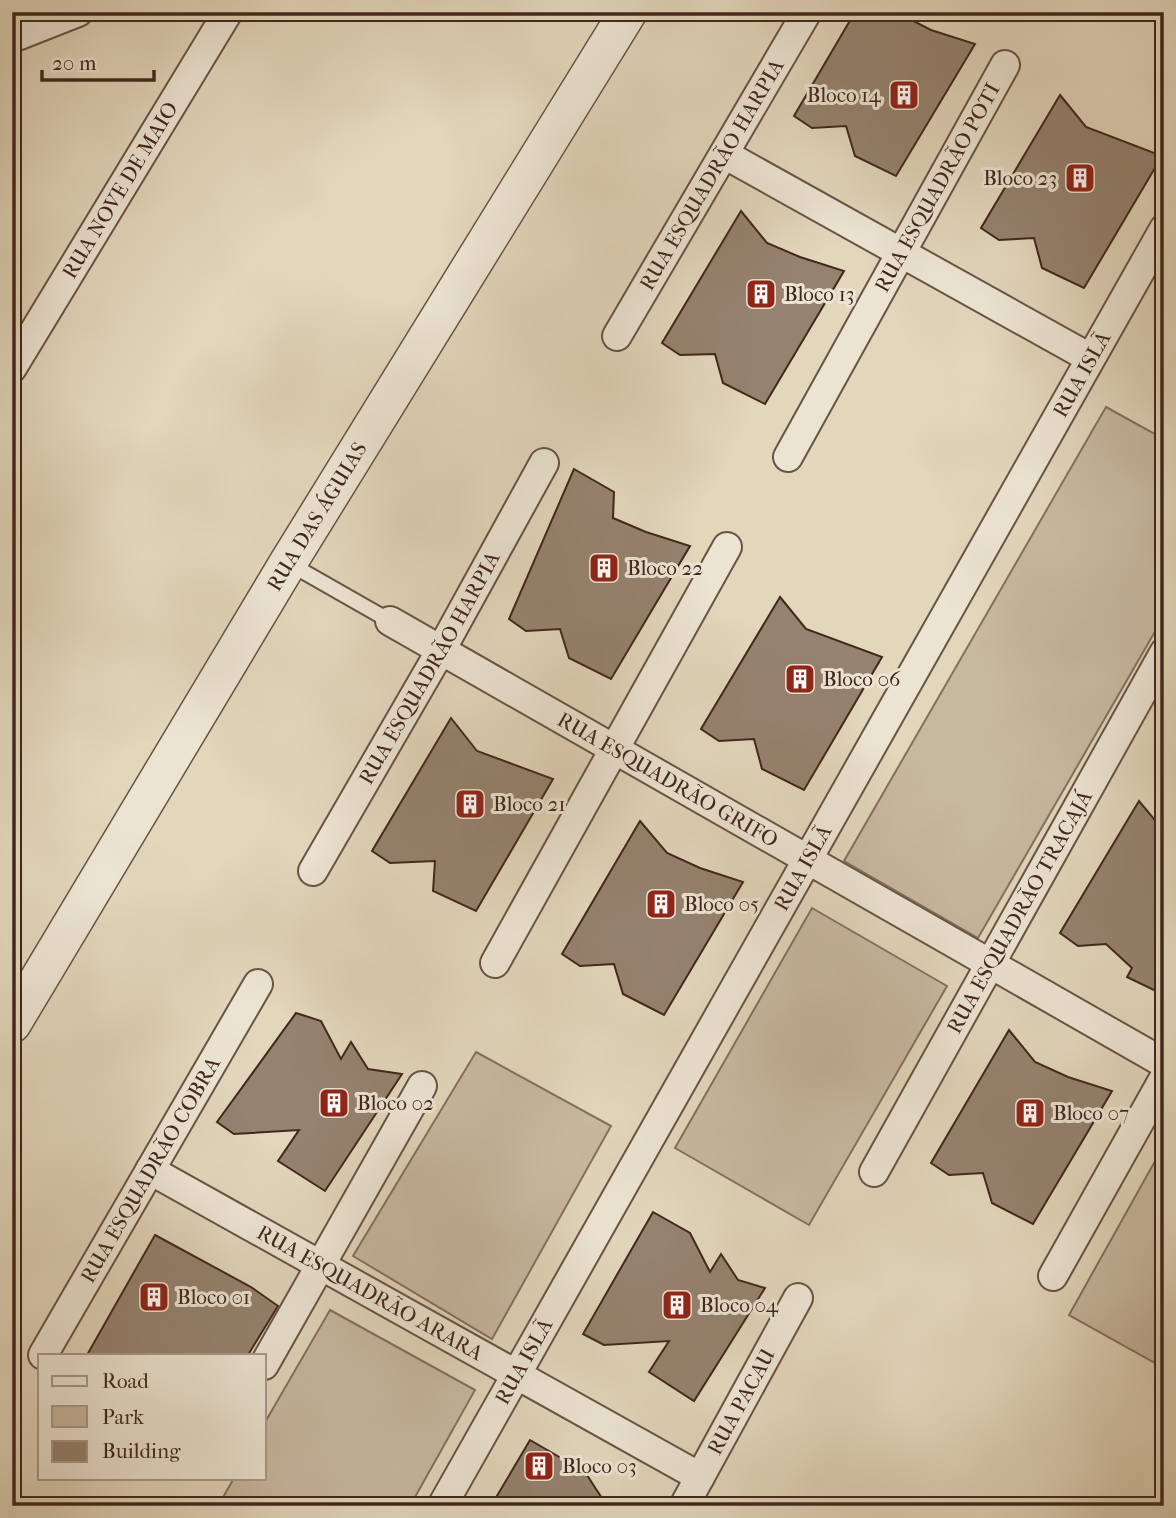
<svg xmlns="http://www.w3.org/2000/svg" width="1176" height="1518" font-family="'IM FELL French Canon',serif">
	<style>
		.green { fill: #c7b8a0; stroke: #84705e; stroke-width: 2 }
		.building { fill: #95826f; stroke: #41271d; stroke-width: 2 }
		.lines { fill: none; stroke-linecap: round; stroke-linejoin: round }
		.service-casing { stroke: #695344; stroke-width: 18 }
		.minor-casing { stroke: #695344; stroke-width: 32 }
		.tertiary-casing { stroke: #695344; stroke-width: 40 }
		.service { stroke: #ece4d3; stroke-width: 14 }
		.minor { stroke: #ece4d3; stroke-width: 28 }
		.tertiary { stroke: #ece4d3; stroke-width: 37 }
		.labels { text-anchor: middle; stroke-width: 6; stroke-linejoin: round; paint-order: stroke }
		.poi-label { font-size: 21px; fill: #41271d; stroke: #ece4d3; text-anchor: start }
		.street-label { font-size: 21px; fill: #41271d; stroke: #ece4d3 }
	</style>
	<rect width="100%" height="100%" fill="#e2d6bb"/>
	<filter id="stains"><feTurbulence type="fractalNoise" baseFrequency=".00286" numOctaves="4"/><feColorMatrix values="0 0 0 0 .2 0 0 0 0 .09 0 0 0 0 .02 0 0 0 .5 -.17"/></filter>
	<radialGradient id="worn" r=".72"><stop offset=".6" stop-color="#630" stop-opacity="0"/><stop offset="1" stop-color="#630" stop-opacity=".3"/></radialGradient>
	<!-- green -->
	<path class="green" d="M1106 407 1164 439V616L978 938 844 861Z
		M812 908 947 986 809 1225 675 1148Z
		M476 1052 611 1126 492 1339 353 1256Z
		M1164 1145V1368L1069 1315Z
		M330 1310 475 1390 410 1506H218L234 1478H264V1424Z"/>
	<!-- building -->
	<path class="building" d="M855 12H896L931 30 975 44 896 176 855 156 846 126 812 128 794 116Z
		M1060 95 1086 127 1162 156 1084 288 1042 268 1034 238 999 240 981 228Z
		M741 211 767 243 800 257 844 271 765 404 723 383 715 354 680 355 662 343Z
		M574 469 614 492 613 518 646 532 690 546 611 679 569 658 560 629 526 631 509 619Z
		M780 597 806 629 882 657 804 790 762 769 754 739 719 741 701 729Z
		M451 718 477 751 553 779 476 911 433 891 435 861 390 863 372 851Z
		M1139 801 1164 831V995L1127 977 1132 968 1106 944 1078 946 1060 933Z
		M640 821 667 853 700 868 743 882 664 1015 623 994 614 964 580 966 562 954Z
		M296 1013 321 1021 341 1059 351 1042 368 1069 402 1074 325 1191 278 1161 299 1130 234 1134 217 1122Z
		M1009 1030 1035 1062 1068 1077 1112 1091 1033 1224 992 1203 983 1173 949 1175 931 1163Z
		M653 1212 690 1233 710 1272 721 1254 738 1280 765 1288 694 1401 649 1372 669 1341 604 1345 583 1334Z
		M155 1235 251 1287 278 1306 248 1355H87Z
		M530 1440 585 1472 607 1506H491Z"/>
	<g class="lines">
		<!-- service casing -->
		<g class="service-casing">
			<path id="service" d="M290 564 390 621"/>
		</g>
		<!-- minor casing -->
		<g class="minor-casing">
			<g id="minor">
				<path d="M12 38 78 12"/>
				<path d="M724 154 1090 358"/>
				<path id="s1" d="M617 336 807 12"/>
				<path id="s2" d="M12 368 228 12"/>
				<path id="s3" d="M788 457 1005 65"/>
				<path id="s4" d="M390 621 1164 1063"/>
				<path id="s5" d="M313 871 441 650 544 463"/>
				<path d="M495 963 727 547"/>
				<path id="s6" d="M150 1170 700 1477"/>
				<path id="s7" d="M874 1172 1164 653"/>
				<path d="M1053 1276 1164 1078"/>
				<path id="s8" d="M43 1355 258 984"/>
				<path d="M264 1365 422 1086"/>
				<path id="s9" d="M442 1506 1164 229"/>
				<path id="s10" d="M684 1506 798 1298"/>
			</g>
		</g>
		<!-- tertiary casing -->
		<g class="tertiary-casing">
			<g id="tertiary">
				<path id="s11" d="M12 1024 288 563 628 12"/>
			</g>
		</g>
		<!-- service -->
		<use href="#service" class="service"/>
		<!-- minor -->
		<use href="#minor" class="minor"/>
		<!-- tertiary -->
		<use href="#tertiary" class="tertiary"/>
	</g>
	<!-- icons -->
	<defs>
		<g id="building-square" transform="scale(1.575)"><rect x="-9" y="-9" width="18" height="18" rx="4" fill="#8f2418" stroke="#ece4d3"/><path d="M-4-6H4V6H1V3H-1V6H-4ZM-2.5-4.3h1.7v1.8h-1.7ZM.8-4.3h1.7v1.8H.8ZM-2.5-1h1.7V.8h-1.7ZM.8-1h1.7V.8H.8Z" fill="#fff"/></g>
	</defs>
	<g fill-rule="evenodd">
		<use href="#building-square" x="904" y="95"/>
		<use href="#building-square" x="1080" y="178"/>
		<use href="#building-square" x="761" y="294"/>
		<use href="#building-square" x="604" y="568"/>
		<use href="#building-square" x="800" y="679"/>
		<use href="#building-square" x="470" y="804"/>
		<use href="#building-square" x="661" y="904"/>
		<use href="#building-square" x="334" y="1103"/>
		<use href="#building-square" x="1030" y="1113"/>
		<use href="#building-square" x="154" y="1297"/>
		<use href="#building-square" x="677" y="1305"/>
		<use href="#building-square" x="539" y="1466"/>
	</g>
	<g class="labels">
		<!-- poi labels -->
		<g class="poi-label">
			<text x="881" y="102" text-anchor="end">Bloco 14</text>
			<text x="1057" y="185" text-anchor="end">Bloco 23</text>
			<text x="784" y="301">Bloco 13</text>
			<text x="627" y="575">Bloco 22</text>
			<text x="823" y="686">Bloco 06</text>
			<text x="493" y="811">Bloco 21</text>
			<text x="684" y="911">Bloco 05</text>
			<text x="357" y="1110">Bloco 02</text>
			<text x="1053" y="1120">Bloco 07</text>
			<text x="177" y="1304">Bloco 01</text>
			<text x="700" y="1312">Bloco 04</text>
			<text x="562" y="1473">Bloco 03</text>
		</g>
		<!-- street labels -->
		<g class="street-label">
			<text dy="7" stroke="none"><textPath href="#s1" startOffset="187">RUA ESQUADRÃO HARPIA</textPath></text>
			<text dy="7" stroke="none"><textPath href="#s3" startOffset="308">RUA ESQUADRÃO POTI</textPath></text>
			<text dy="7" stroke="none"><textPath href="#s2" startOffset="208">RUA NOVE DE MAIO</textPath></text>
			<text dy="7" stroke="none"><textPath href="#s9" startOffset="1300">RUA ISLÃ</textPath></text>
			<text dy="7" stroke="none"><textPath href="#s11" startOffset="592">RUA DAS ÁGUIAS</textPath></text>
			<text dy="7" stroke="none"><textPath href="#s5" startOffset="234">RUA ESQUADRÃO HARPIA</textPath></text>
			<text dy="7" stroke="none"><textPath href="#s4" startOffset="320">RUA ESQUADRÃO GRIFO</textPath></text>
			<text dy="7" stroke="none"><textPath href="#s9" startOffset="733">RUA ISLÃ</textPath></text>
			<text dy="7" stroke="none"><textPath href="#s7" startOffset="298">RUA ESQUADRÃO TRACAJÁ</textPath></text>
			<text dy="7" stroke="none"><textPath href="#s8" startOffset="214">RUA ESQUADRÃO COBRA</textPath></text>
			<text dy="7" stroke="none"><textPath href="#s6" startOffset="252">RUA ESQUADRÃO ARARA</textPath></text>
			<text dy="7" stroke="none"><textPath href="#s9" startOffset="166">RUA ISLÃ</textPath></text>
			<text dy="7" stroke="none"><textPath href="#s10" startOffset="119">RUA PACAU</textPath></text>
		</g>
	</g>
	<!-- margin -->
	<rect width="1176" height="1518" fill="none" stroke="#e2d6bb" stroke-width="42"/>
	<rect x="14" y="14" width="1148" height="1490" fill="none" stroke="#41271d" stroke-width="3.5"/>
	<rect x="21" y="21" width="1134" height="1476" fill="none" stroke="#41271d" stroke-width="2"/>
	<!-- legend -->
	<rect x="38" y="1354" width="228" height="126" fill="#ece4d3" stroke="#a8988a" stroke-width="2"/>
	<rect x="52" y="1376" width="35" height="10" fill="#ece4d3" stroke="#a8988a" stroke-width="2"/>
	<text x="102" y="1388" font-size="21" fill="#41271d">Road</text>
	<rect x="52" y="1406" width="35" height="21" fill="#c7b8a0" stroke="#a8988a" stroke-width="2"/>
	<text x="102" y="1424" font-size="21" fill="#41271d">Park</text>
	<rect x="52" y="1441" width="35" height="21" fill="#95826f" stroke="#a8988a" stroke-width="2"/>
	<text x="102" y="1458" font-size="21" fill="#41271d">Building</text>
	<!-- scale -->
	<path d="M42 70v10h112v-10" fill="none" stroke="#41271d" stroke-width="3.5"/>
	<text x="52" y="70" font-size="21" fill="#41271d" stroke="#ece4d3" stroke-width="5" paint-order="stroke">20 m</text>
	<rect width="100%" height="100%" filter="url(#stains)"/>
	<rect width="100%" height="100%" fill="url(#worn)"/>
</svg>
